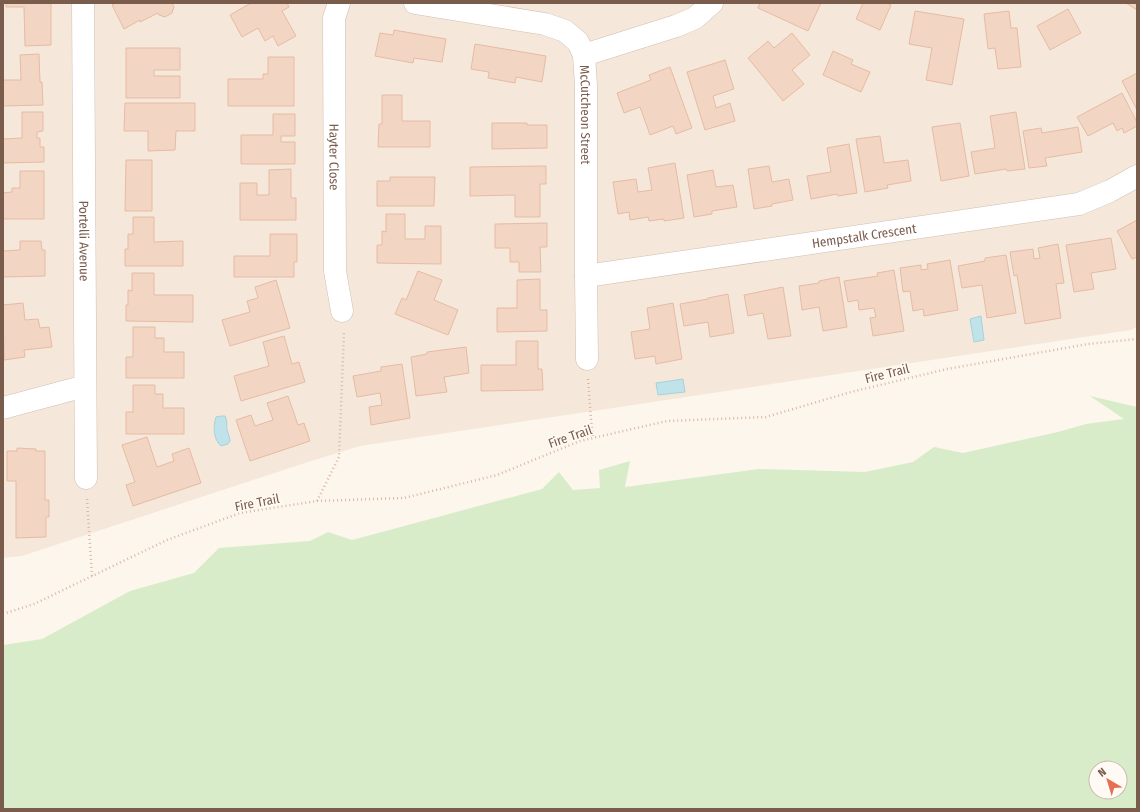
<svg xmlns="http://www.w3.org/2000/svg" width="1140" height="812" font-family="'Fira Sans Condensed',sans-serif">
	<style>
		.residential { fill: #f5e8da }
		.green { fill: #d8ecc9; fill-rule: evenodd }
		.water { fill: #bfe3e8; stroke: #a5d3da }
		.building { fill: #f3d5c3; stroke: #e6bba3 }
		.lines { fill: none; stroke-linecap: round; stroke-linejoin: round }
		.minor-casing { stroke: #d1beb0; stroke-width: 23 }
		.path { stroke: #d9b8a5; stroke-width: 2.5; stroke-dasharray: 1 3; stroke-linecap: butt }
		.minor { stroke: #fff; stroke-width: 22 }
		.labels { text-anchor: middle; stroke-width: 3; stroke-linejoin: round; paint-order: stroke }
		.street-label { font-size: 13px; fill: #7a5c4d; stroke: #fffaf3 }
	</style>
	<rect width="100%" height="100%" fill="#fdf6ec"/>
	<!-- residential -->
	<path class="residential" d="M3 3H1137V327L1131 330 360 446 308 462 22 556 3 558Z"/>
	<!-- green -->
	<path class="green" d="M1090 396 1137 407V809H3V645L42 639 130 591 194 573 219 548 310 541 328 532 352 540 542 489 559 472 573 490 600 488 599 470 630 461 625 487 759 469 865 472 913 462 934 447 963 453 1058 432 1086 424 1124 419ZM1096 768H1120V792H1096Z"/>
	<!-- water -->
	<path class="water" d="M981 316 984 340 974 342 970 319Z
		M683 379 685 392 658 395 656 383Z
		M221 416H225C228 422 226 425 227 430 228 434 230 437 230 441L228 444 221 446C213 439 213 426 216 417Z"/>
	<!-- building -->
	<path class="building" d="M6 3H51V45L25 46 24 7H6Z
		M116 3H172L174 7 172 13 165 17 159 15 158 13 140 22V20L124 29 112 5Z
		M251 3H287L289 7 282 11 296 36 278 46 273 36 265 41 258 28 242 37 230 15Z
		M760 3H821L808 31 758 8Z
		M863 3H889V4L891 5 880 30 856 19Z
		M1126 3H1137V10Z
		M1068 9 1081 33 1050 50 1037 26Z
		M915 11 964 19 952 85 926 80 932 48 909 44Z
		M1009 11 1011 28H1017L1021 67 998 69 995 48 988 49 984 14Z
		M394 30 446 39 442 62 414 58 413 63 375 56 380 33 393 35Z
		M792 33 810 55 792 70 804 84 783 101 748 58 768 41 774 48Z
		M475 44 546 56 542 82 516 77 515 83 488 78 489 72 471 69Z
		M126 48H180V70H154V76H180V98H126Z
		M833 51 853 60 851 64 870 72 861 92 823 75Z
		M39 54 40 82H42L43 105 3 106V80H21L20 55Z
		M268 57H294V106H228V79H263V74H268Z
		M725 60 734 89 713 96 716 108 730 103 735 121 705 130 687 72Z
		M670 67 692 128 676 134 673 126 650 135 640 107 624 113 617 93 651 80 649 75Z
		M1137 73V110L1122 81Z
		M1122 93 1137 122V126L1124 133 1122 128 1117 131 1113 123 1088 136 1077 117Z
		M382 95H402V121H430V147H378L379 124H382Z
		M125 103H195V131H176L175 150 148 151V131H124Z
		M22 112H43V131L37 132V138H40V147H44V162L3 163V139L22 138Z
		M1016 112 1025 169 1007 171 1006 169 975 174 971 152 995 148 990 116Z
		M273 114H295V136H281V142H295V164H241V135H273Z
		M492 123H527V125H547V148L492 149Z
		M960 123 969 176 941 181 932 127Z
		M1078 127 1082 152 1045 158 1047 166 1029 168 1023 131 1041 128 1042 133Z
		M880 136 884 163 908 160 911 181 887 185 888 188 865 192 856 139Z
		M849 144 857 193 838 196 837 194 811 199 807 176 831 172 827 148Z
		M126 160H152V211H125Z
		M675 163 684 218 664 221V219L649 221 648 217 630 220 629 212 618 214 613 182 636 179 638 192 652 190 648 168Z
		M546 166V184H540V217H515V195L470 196V167Z
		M769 166 772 182 789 179 793 200 772 204V206L754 209 748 169Z
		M291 169V198H296V220H240V183H257V195H269V170Z
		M713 170 716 187 733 185 737 207 712 211V214L694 217 687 175Z
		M20 171H44V219H3V193L12 192V188H20Z
		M390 177H435L434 206H377V181H390Z
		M386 214H405V239H425V226H441V264L377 263V245H382V231L386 232Z
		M133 217H154V242L183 241V266H125V249H128V234H133Z
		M1137 220V257L1132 259 1117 231Z
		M547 223V247H540L541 272H519V262H510V248H495V224Z
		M270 234H297V262H294V277H234V256H270Z
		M1111 238 1116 269 1091 273 1094 289 1074 292 1066 245Z
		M20 241H41L42 250H45V276L3 277V251L20 250Z
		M1058 244 1064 283 1056 284 1061 318 1025 324 1017 275 1014 276 1010 252 1033 249 1034 259 1040 258 1038 248Z
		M1006 255 1016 313 987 318 982 285 962 288 958 266 985 261V258Z
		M950 260 958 310 924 316 923 309 913 311 910 291 903 292 900 268 921 265V270L928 269 927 264Z
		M894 270 904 331 873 336 870 318 876 317 874 308 859 310 858 300 848 302 844 281 878 276 877 273Z
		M418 271 442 280 434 300 458 310 448 335 395 314 402 298 406 300Z
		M132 273H154V295H193V322L126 321V305H128V290L132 291Z
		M839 277 847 327 823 331 819 307 802 310 799 286 819 283V281Z
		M540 279V310H547V331L497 332V308H517V280Z
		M276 280 290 328 230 346 222 320 250 312 247 301 258 298 255 287Z
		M783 287 791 336 768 339 763 313 748 316 744 295Z
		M728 294 734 333 710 337 708 322 684 326 680 304 708 299V298Z
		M23 303 25 320 38 319 40 328 49 327 52 347 24 350 25 357 4 360 3 305Z
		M673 303 682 359 656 364 655 356 635 359 631 332 650 329 647 308Z
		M133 327H155V338H164V352H184V378H126V357H133Z
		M284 336 292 364 299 362 305 382 241 401 234 376 269 366 263 342Z
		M516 341H538V369H542L543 390 481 391V365H516Z
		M466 347 469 373 444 377 447 392 416 396 411 357 427 354V352Z
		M402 364 410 418 371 425 369 407 382 405 380 393 357 397 353 376 381 371V367Z
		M133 385H155V394H163V408H184V434H126V412H133Z
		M288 396 298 425 304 423 310 441 250 461 236 420 251 415 255 426 273 420 267 403Z
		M147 437 157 467 174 461 172 454 189 448 201 483 133 506 126 485 135 482 122 445Z
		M17 448 36 449V451H45V500H49V517H46V537L16 538V481H7V451H17Z"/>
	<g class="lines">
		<!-- minor casing -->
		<g class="minor-casing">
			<g id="minor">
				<path id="s1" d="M83 3 86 478"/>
				<path id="s2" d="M339 3 334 18 335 271 342 311"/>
				<path id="s3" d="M415 3 545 24 565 31 578 42 584 55 586 86V276L587 359"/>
				<path d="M584 55 676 26 695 18 712 3"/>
				<path id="s4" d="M586 276 1079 204 1110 191 1137 176"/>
				<path d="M3 408 85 386"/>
			</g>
		</g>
		<!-- path -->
		<path class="path" d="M588 379 591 419 593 438
			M87 499 92 576
			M317 501 339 457 344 332
			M3 614 34 604 167 540 240 513 317 501 404 498 497 475 580 441 667 421 766 417 851 392 947 369 1088 344 1137 339"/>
		<!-- minor -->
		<use href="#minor" class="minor"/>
	</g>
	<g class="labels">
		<!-- street labels -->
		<g class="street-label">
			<text dy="5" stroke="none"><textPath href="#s3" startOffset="244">McCutcheon Street</textPath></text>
			<text dy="5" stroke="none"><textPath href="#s2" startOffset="155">Hayter Close</textPath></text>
			<text dy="5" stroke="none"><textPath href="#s4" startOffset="281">Hempstalk Crescent</textPath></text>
			<text dy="5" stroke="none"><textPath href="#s1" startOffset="238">Portelli Avenue</textPath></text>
			<text transform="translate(887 373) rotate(-14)" y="5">Fire Trail</text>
			<text transform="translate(570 436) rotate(-19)" y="5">Fire Trail</text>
			<text transform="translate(257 502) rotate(-11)" y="5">Fire Trail</text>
		</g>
	</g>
	<!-- border -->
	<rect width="1140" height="812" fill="none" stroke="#7a5c4d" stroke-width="8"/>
	<!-- north arrow -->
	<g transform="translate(1108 780) rotate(322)"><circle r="19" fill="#fffaf3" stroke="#cabbb1"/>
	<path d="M0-3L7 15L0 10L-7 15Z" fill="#e76f51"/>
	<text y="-6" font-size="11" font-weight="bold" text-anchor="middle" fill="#7a5c4d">N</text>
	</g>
</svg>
